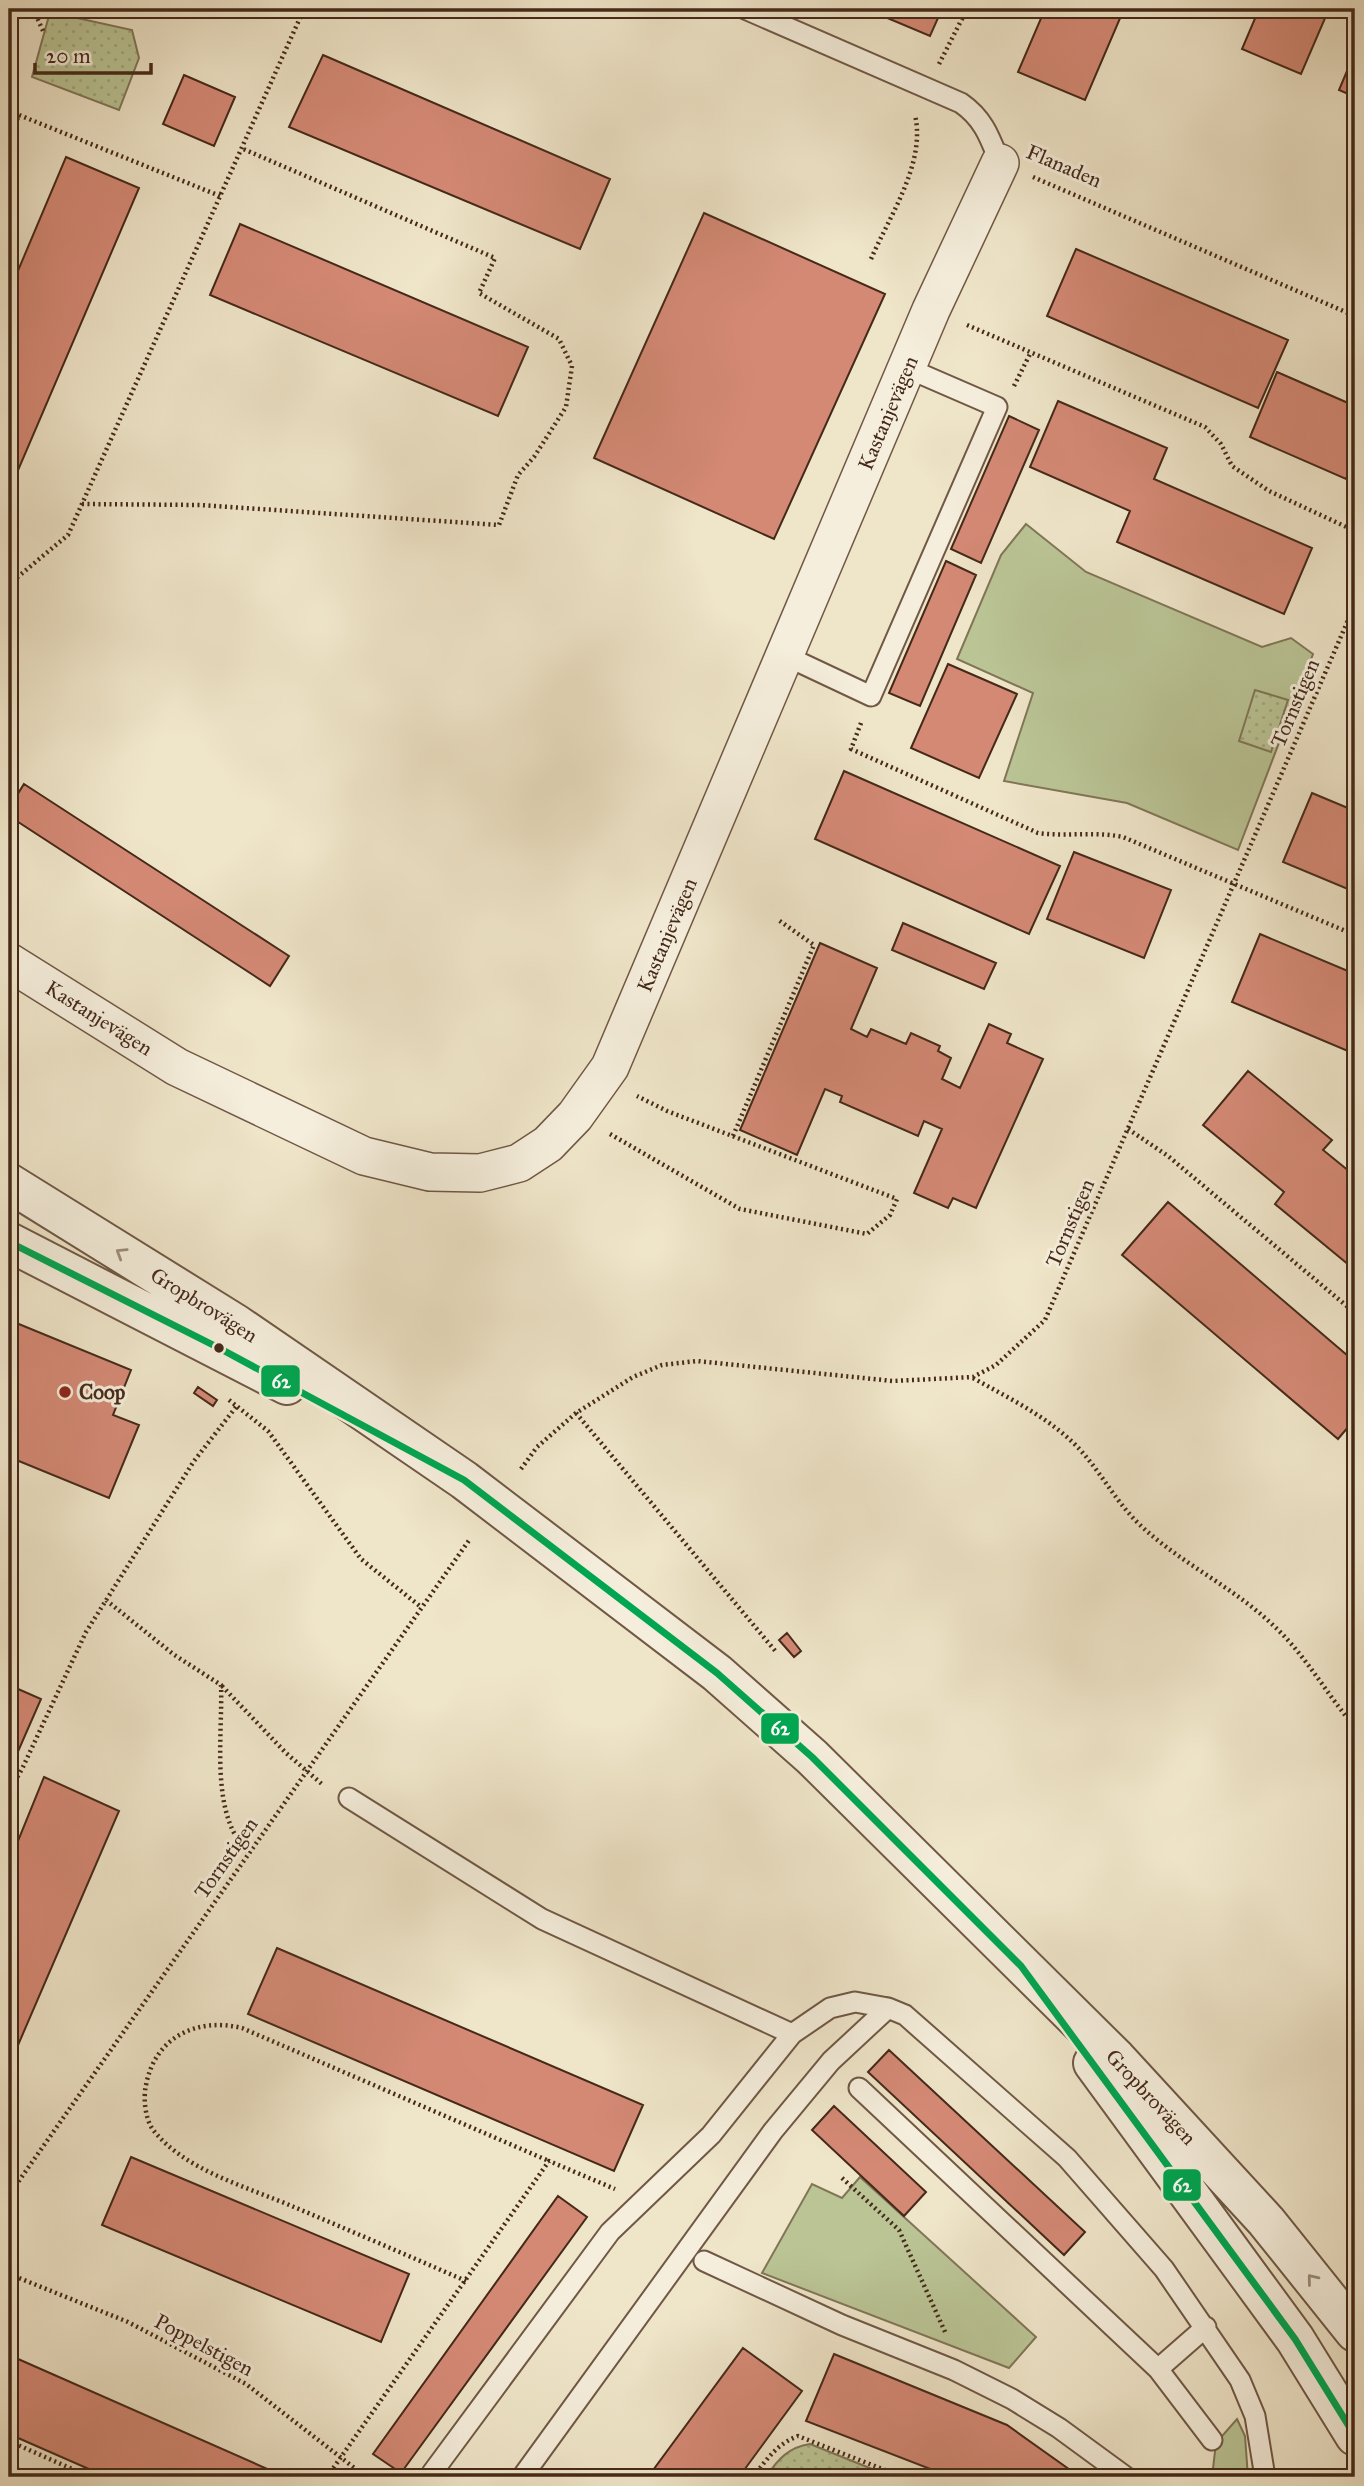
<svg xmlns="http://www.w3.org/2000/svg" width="1364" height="2486" font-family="'IM FELL Great Primer',serif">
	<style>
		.grass { fill: #bac495; stroke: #807657; stroke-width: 2 }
		.park { fill: url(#park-dots); stroke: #807657; stroke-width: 2 }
		.building { fill: #d48975; stroke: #452919; stroke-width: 2 }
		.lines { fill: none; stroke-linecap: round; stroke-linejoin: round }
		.service-casing { stroke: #705845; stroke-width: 23 }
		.minor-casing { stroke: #705845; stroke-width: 40 }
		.tertiary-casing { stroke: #705845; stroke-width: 42 }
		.path { stroke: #452919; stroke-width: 4.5; stroke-dasharray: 2 3.5; stroke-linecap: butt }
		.service { stroke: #f5eedc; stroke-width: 19 }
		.minor { stroke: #f5eedc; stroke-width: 37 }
		.tertiary { stroke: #f5eedc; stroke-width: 38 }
		.bus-1-casing { stroke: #f5eedc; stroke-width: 12 }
		.bus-1 { stroke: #00a651; stroke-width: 7 }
		.oneway { stroke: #9d8c7a }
		.bus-dot { fill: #452919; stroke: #f5eedc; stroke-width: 2.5 }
		.poi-dot { fill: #8f2418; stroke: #f5eedc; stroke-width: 2.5 }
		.labels { text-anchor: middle; stroke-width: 6; stroke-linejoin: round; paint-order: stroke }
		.street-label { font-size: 21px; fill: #452919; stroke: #f5eedc }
		.poi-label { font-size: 21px; font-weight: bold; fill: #452919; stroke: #f5eedc; text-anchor: start }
		.line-badge { stroke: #f5eedc; stroke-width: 2.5 }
		.badge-label { font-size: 19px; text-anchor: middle; font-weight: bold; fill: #fff }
	</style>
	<defs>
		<pattern id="park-dots" width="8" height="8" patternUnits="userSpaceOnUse" patternTransform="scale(1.75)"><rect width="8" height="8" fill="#bac495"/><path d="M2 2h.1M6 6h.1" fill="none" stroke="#a1a880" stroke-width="1.8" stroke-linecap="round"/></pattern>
	</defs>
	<rect width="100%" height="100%" fill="#efe5c9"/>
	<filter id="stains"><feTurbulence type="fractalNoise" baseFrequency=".00286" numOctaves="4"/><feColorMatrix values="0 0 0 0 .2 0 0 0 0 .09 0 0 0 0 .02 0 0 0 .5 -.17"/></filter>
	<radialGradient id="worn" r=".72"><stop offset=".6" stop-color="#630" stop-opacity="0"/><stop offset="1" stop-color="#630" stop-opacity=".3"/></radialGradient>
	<!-- grass -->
	<path class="grass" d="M1026 524 1086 572 1262 647 1291 638 1313 654 1238 850 1127 803 1004 781 1033 693 957 659 1001 555Z
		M860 2177 1036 2337 1009 2368 762 2273 812 2184 842 2198Z
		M1237 2419 1245 2436 1248 2477H1212L1216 2443Z
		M9 2465 42 2477H9Z"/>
	<!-- park -->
	<path class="park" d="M50 12 132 30 139 58 119 110 32 77Z
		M1255 690 1288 700 1271 752 1239 741Z
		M810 2444 892 2477H766C778 2459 789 2447 810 2444Z"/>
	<!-- building -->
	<path class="building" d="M866 9H942L930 36Z
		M1045 9H1124L1085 100 1018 72Z
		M1259 9H1329L1301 74 1242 49Z
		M1355 52V97L1339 90Z
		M323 55 610 179 580 249 289 127Z
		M184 75 235 97 214 146 163 124Z
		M66 157 139 188 16 475 9 472V292Z
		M704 213 885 294 774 539 594 458Z
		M240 224 528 347 498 416 210 295Z
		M1076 249 1288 340 1258 408 1047 316Z
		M1277 372 1355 406V456L1346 479 1250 437Z
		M1058 401 1167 448 1154 479 1312 548 1284 614 1117 542 1130 511 1030 467Z
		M1009 416 1039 430 981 563 951 549Z
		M946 561 976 575 920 706 889 693Z
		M948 664 1017 694 979 778 911 748Z
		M844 771 1060 866 1029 934 815 839Z
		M24 784 289 956 270 986 9 816V808Z
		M1312 793 1355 811V892L1283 862Z
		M1074 852 1171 890 1144 958 1047 919Z
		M903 923 996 963 984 989 892 950Z
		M1260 934 1355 974V1054L1232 1002Z
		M820 943 877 968 851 1029 867 1037 871 1029 906 1044 911 1033 940 1046 938 1051 951 1058 942 1079 960 1088 989 1024 1011 1034 1007 1043 1043 1059 976 1208 953 1198 948 1208 914 1193 942 1129 924 1121 918 1136 840 1102 842 1096 825 1089 797 1155 740 1130Z
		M1248 1071 1332 1140 1323 1150 1355 1176V1270L1275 1204 1284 1192 1203 1125Z
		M1168 1202 1355 1362V1419L1338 1439 1122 1255Z
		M9 1320 131 1370 113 1415 139 1425 109 1498 9 1457Z
		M198 1387 217 1400 213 1406 194 1393Z
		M787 1633 801 1651 794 1657 779 1640Z
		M9 1685 41 1699 9 1772Z
		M44 1777 119 1811 9 2066V1863Z
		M277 1948 643 2105 614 2171 248 2014Z
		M889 2050 1085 2232 1064 2255 868 2072Z
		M834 2106 926 2192 904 2216 812 2130Z
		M131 2157 409 2274 381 2342 102 2225Z
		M558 2196 587 2217 401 2473 373 2454Z
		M743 2348 802 2391 739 2477H648Z
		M834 2354 1007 2425 1080 2477H951L806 2421Z
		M9 2355 272 2471 270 2477H107L9 2434Z"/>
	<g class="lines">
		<!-- service casing -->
		<g class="service-casing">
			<path id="service" d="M745 9 961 103C984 119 990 138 1000 163
				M786 656 871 696 997 407 907 368
				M349 1798 542 1919 792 2034
				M859 2088 1158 2369 1206 2327
				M704 2261 842 2325 954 2370 1012 2399 1059 2428 1126 2477
				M1158 2369 1212 2440
				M432 2473 610 2232 711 2135 792 2034 830 2008 855 2002 888 2008
				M522 2477 773 2131 831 2061 888 2008 905 2015 1067 2158 1164 2269 1240 2380 1255 2416 1265 2477"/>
		</g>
		<!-- minor casing -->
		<g class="minor-casing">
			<path id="minor" d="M9 962 177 1067 364 1156 430 1172 480 1173 519 1163 548 1144 575 1116 610 1067 931 310 1000 163"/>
		</g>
		<!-- tertiary casing -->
		<g class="tertiary-casing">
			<path id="tertiary" d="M9 1183 236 1324 464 1480 717 1673 812 1757 1116 2058 1266 2221 1355 2332
				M9 1242 287 1385
				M1093 2063 1295 2339 1355 2436"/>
		</g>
		<!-- path -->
		<path class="path" d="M33 9 44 33
			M939 64 967 9
			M9 111 220 196
			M9 140 19 115
			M1033 177 1355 316
			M871 259C890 215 926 163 915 115
			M967 325 1205 427 1221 444 1232 466 1269 491 1355 531
			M1014 386 1031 352
			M82 504 200 505 499 525 518 475 534 457 566 407 572 366 559 339 479 293 495 258 241 148
			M9 575 14 580 68 535 304 9
			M861 723 851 749 1038 833C1067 837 1094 831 1123 837L1355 935
			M1128 1129 1168 1156 1355 1313
			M610 1134 740 1209 867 1234 890 1215 897 1199 667 1111 637 1096
			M733 1136 814 945 777 919
			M973 1378C1005 1396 1040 1413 1068 1438 1096 1462 1112 1498 1139 1524 1181 1564 1234 1587 1275 1627 1307 1657 1327 1695 1355 1727
			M229 1400 268 1431 361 1559 421 1607
			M576 1413 777 1653
			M521 1469 537 1447 576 1413 633 1377 662 1365 697 1361 893 1381 973 1377 996 1365 1045 1320 1355 604
			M106 1600 173 1654 221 1685C223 1736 209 1816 249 1853
			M222 1686 286 1753 323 1785
			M9 1791 22 1769 86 1632 194 1461 236 1407
			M842 2178 899 2230 946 2334
			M9 2195 470 1539
			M9 2274 128 2322 246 2384 366 2477
			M466 2281C409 2256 351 2231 294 2207 248 2187 186 2171 154 2131 145 2120 143 2098 146 2085 155 2037 197 2017 242 2028L549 2161
			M9 2441 90 2477
			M327 2477 549 2161 615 2189
			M753 2477C767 2459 777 2444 798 2436L903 2477"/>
		<!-- service -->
		<use href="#service" class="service"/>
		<!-- minor -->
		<use href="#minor" class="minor"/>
		<!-- tertiary -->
		<use href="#tertiary" class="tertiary"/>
		<!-- bus-1 casing -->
		<g class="bus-1-casing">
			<path id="bus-1" d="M9 1242 219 1348 464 1480 717 1673 812 1757 1021 1966 1295 2339 1355 2436"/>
		</g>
		<!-- bus-1 -->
		<use href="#bus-1" class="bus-1"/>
	</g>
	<!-- one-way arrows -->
	<defs><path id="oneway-chevron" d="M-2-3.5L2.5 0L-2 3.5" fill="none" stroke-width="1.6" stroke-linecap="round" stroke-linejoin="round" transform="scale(1.75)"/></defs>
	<g class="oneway">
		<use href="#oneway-chevron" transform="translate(121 1253) rotate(-148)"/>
		<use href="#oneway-chevron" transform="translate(1312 2279) rotate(-129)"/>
	</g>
	<!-- markers -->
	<circle class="bus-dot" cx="219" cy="1348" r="6"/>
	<circle class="poi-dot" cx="65" cy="1392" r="7"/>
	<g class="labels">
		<!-- street labels -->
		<g class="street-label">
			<text transform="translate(1064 166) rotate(23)" y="7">Flanaden</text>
			<text transform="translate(888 413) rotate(-67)" y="7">Kastanjevägen</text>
			<text transform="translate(1295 703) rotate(-67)" y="7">Tornstigen</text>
			<text transform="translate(667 935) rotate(-67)" y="7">Kastanjevägen</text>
			<text transform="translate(99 1018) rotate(32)" y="7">Kastanjevägen</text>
			<text transform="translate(1070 1223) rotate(-67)" y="7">Tornstigen</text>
			<text transform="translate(204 1305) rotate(32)" y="7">Gropbrovägen</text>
			<text transform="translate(226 1858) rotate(-55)" y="7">Tornstigen</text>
			<text transform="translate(1151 2097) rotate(47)" y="7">Gropbrovägen</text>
			<text transform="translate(204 2345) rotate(28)" y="7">Poppelstigen</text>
		</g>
		<!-- poi labels -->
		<g class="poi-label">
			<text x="79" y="1399">Coop</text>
		</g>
	</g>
	<g class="line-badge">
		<rect x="260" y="1364" width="41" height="34" rx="7" fill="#00a651"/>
		<rect x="760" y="1712" width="40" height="33" rx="7" fill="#00a651"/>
		<rect x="1162" y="2168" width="40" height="34" rx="7" fill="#00a651"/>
	</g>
	<g class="badge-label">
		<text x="281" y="1388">62</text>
		<text x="780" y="1735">62</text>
		<text x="1182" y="2192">62</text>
	</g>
	<!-- margin -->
	<rect width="1364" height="2486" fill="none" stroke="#efe5c9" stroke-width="35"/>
	<rect x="10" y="10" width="1343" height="2465" fill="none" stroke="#452919" stroke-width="3.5"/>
	<rect x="18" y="18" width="1329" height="2451" fill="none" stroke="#452919" stroke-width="2"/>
	<!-- scale -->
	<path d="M35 63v10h116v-10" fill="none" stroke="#452919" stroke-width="3.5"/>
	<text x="46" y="63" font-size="21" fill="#452919" stroke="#f5eedc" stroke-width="5" paint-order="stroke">20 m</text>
	<rect width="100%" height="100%" filter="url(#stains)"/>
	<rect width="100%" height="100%" fill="url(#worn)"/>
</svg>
